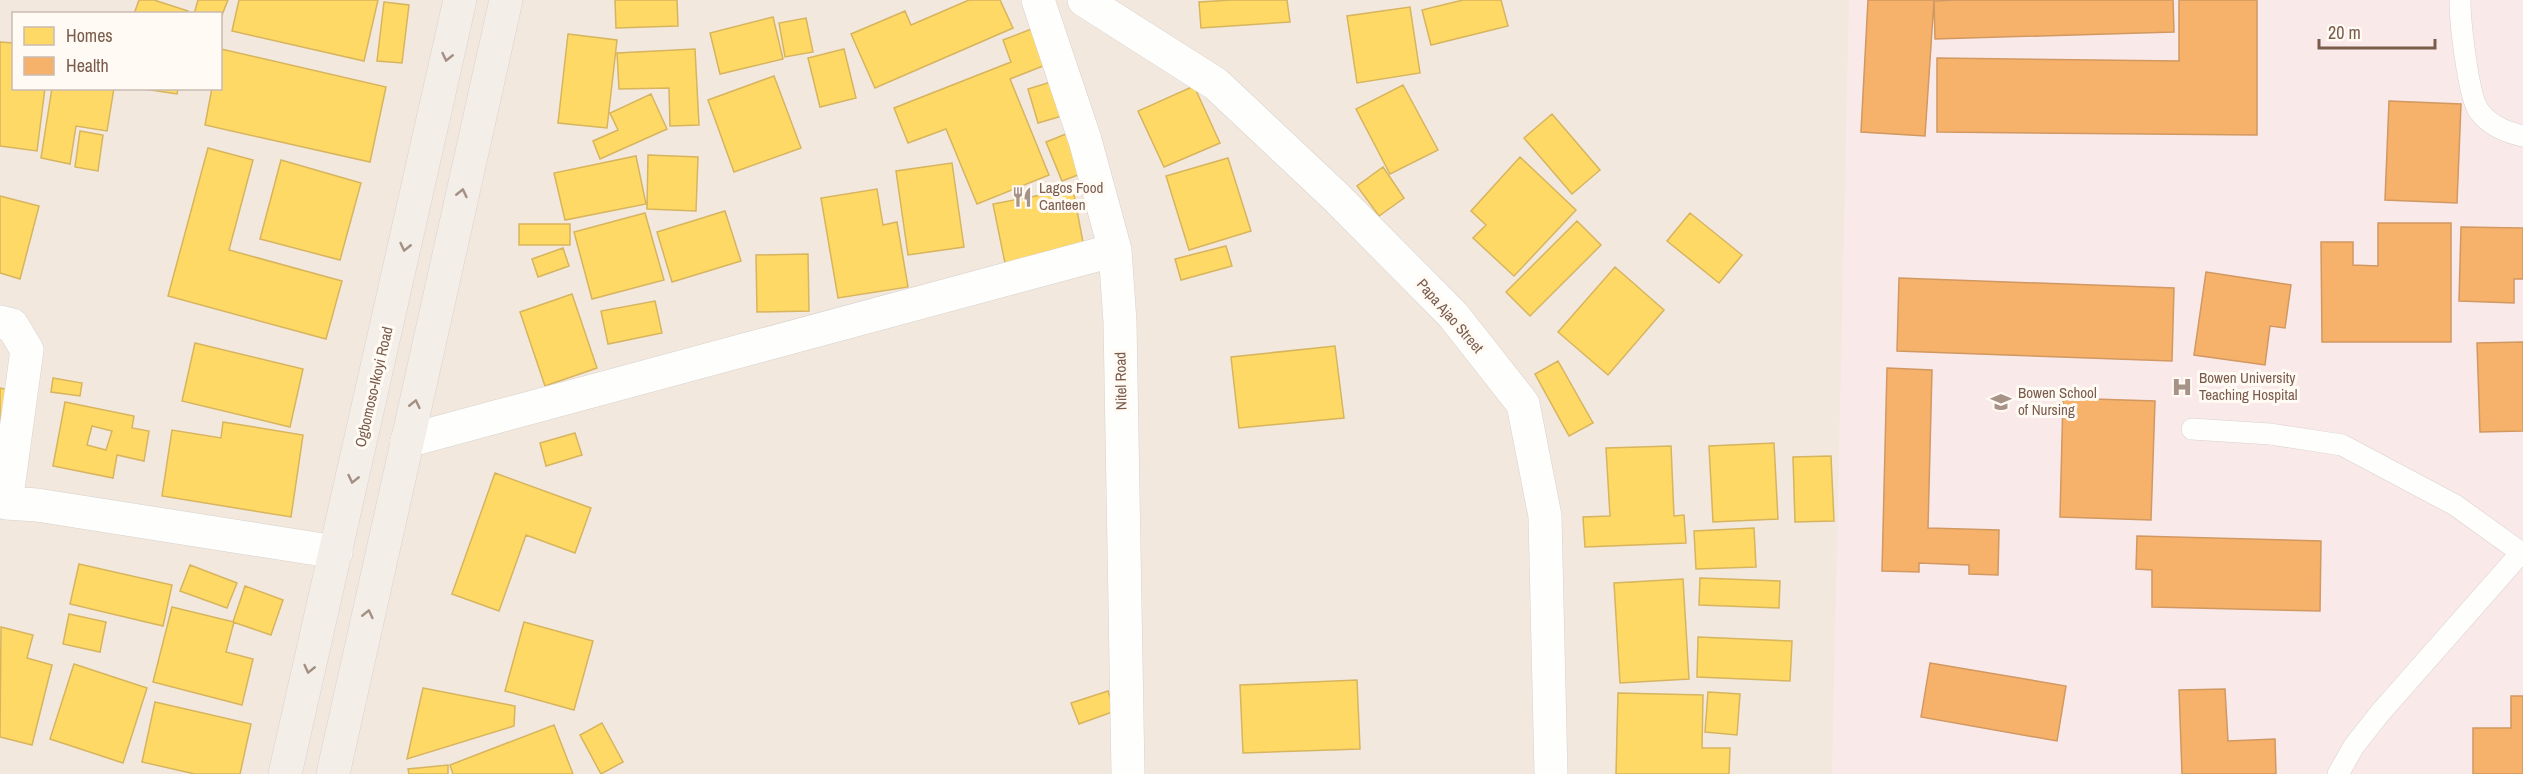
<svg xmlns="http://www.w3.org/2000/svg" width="2523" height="774" font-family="'Archivo Narrow',sans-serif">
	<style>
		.residential { fill: #f2e8de; fill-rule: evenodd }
		.medical { fill: #fae9e9 }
		.homes { fill: #ffd966; stroke: #d7b45e; stroke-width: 1.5; fill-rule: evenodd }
		.health { fill: #f6b26b; stroke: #d19862; stroke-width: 1.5 }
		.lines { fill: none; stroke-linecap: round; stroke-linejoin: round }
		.lane-casing { stroke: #d7d1cb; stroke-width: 22 }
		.street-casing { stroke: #d7d1cb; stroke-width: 34 }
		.primary-casing { stroke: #dad1cc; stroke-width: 34 }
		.lane { stroke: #fefefd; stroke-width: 21 }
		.street { stroke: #fefefd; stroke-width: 33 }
		.primary { stroke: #f3eee8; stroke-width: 33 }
		.oneway { stroke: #a48f83 }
		.labels { text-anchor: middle; stroke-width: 6; stroke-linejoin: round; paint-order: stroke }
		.poi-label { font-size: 15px; fill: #7a5c4d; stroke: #fffaf3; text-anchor: start }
		.street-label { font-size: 15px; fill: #7a5c4d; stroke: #fffaf3 }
	</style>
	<rect width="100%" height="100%" fill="#f9f5f0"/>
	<!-- residential -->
	<path class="residential" d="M0 0H2523V774H0ZM14 14H220V88H14Z"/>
	<!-- medical -->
	<path class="medical" d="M1849 0H2523V774H1832Z"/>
	<!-- homes -->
	<path class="homes" d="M139 0H154L188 11 187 14H134Z
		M198 0H228L220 20V14H194Z
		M239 0H378L364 61 232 31Z
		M615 0H677L678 26 616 28Z
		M969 0H1000L1013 28 875 88 851 34 905 11 911 25Z
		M1231 0H1287L1290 22 1201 28 1199 2Z
		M1463 0H1501L1508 26 1431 45 1422 10Z
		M384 2 409 5 402 63 377 61Z
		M1410 7 1420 73 1357 83 1347 16Z
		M773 17 783 59 720 74 710 33Z
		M806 18 813 52 785 57 779 23Z
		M1034 28 1048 64 1010 79 1049 175 977 204 946 129 908 143 894 108 1011 62 1003 40Z
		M568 34 617 40 607 128 558 123Z
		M0 42 14 43V88H45L37 151 0 146Z
		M221 49 386 87 370 162 205 125 212 88H220Z
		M695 49 699 125 670 126 669 88 619 89 617 53Z
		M844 49 856 98 820 107 808 58Z
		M774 76 801 148 734 172 708 100Z
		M1051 82 1062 116 1038 123 1028 89Z
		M1403 85 1438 150 1390 174 1356 109Z
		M1194 86 1220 143 1164 167 1138 111Z
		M52 88H114L107 131 76 126 70 164 41 158Z
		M137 88H178L177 94Z
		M651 94 667 129 600 159 593 141 618 130 610 113Z
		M1552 114 1600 170 1572 194 1524 138Z
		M80 131 103 135 98 171 75 167Z
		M1071 132 1086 172 1062 181 1046 142Z
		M208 148 253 160 229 250 342 281 326 339 168 296Z
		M648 155 698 157 696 211 647 209Z
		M636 156 646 204 565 220 554 173Z
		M1520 157 1576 210 1514 276 1473 238 1486 225 1471 211Z
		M1228 158 1251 231 1189 250 1166 176Z
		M281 160 361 183 340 260 260 239Z
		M952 163 964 247 908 255 896 171Z
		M1383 167 1404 198 1379 216 1357 186Z
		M877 189 883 225 897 222 908 287 838 298 821 198Z
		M1073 189 1085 253 1006 268 993 204Z
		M0 196 39 206 20 279 0 273Z
		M725 211 741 261 672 282 657 232Z
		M645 213 664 280 592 299 574 232Z
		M1690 213 1742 255 1719 283 1667 241Z
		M1577 221 1601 245 1530 316 1506 292Z
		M519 224H570V245H519Z
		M1226 246 1232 266 1181 280 1175 259Z
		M563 248 569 266 538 277 532 259Z
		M808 254 809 311 757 312 756 255Z
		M1615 267 1664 310 1608 375 1558 332Z
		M572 294 597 368 545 386 520 312Z
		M655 301 662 333 608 344 601 311Z
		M195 343 303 369 290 427 182 401Z
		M1335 346 1344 418 1239 428 1231 357Z
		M1558 361 1593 423 1569 436 1535 374Z
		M53 378 82 383 80 396 51 392Z
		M0 388 9 390 0 427Z
		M65 402 134 416 132 428 149 431 144 461 117 455 113 478 53 466ZM92 426 112 431 106 450 87 445Z
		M223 422 303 435 291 517 162 496 172 430 221 438Z
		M575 433 582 455 546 466 540 443Z
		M1774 443 1778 519 1713 522 1709 446Z
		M1671 446 1674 516 1684 515 1686 543 1585 547 1583 517 1610 516 1606 448Z
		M1831 456 1834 521 1795 522 1793 457Z
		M495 473 591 508 575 553 526 535 499 611 452 594Z
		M1754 528 1756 567 1696 569 1694 531Z
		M79 564 172 585 163 626 70 604Z
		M190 565 237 583 227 608 180 591Z
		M1700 578 1780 581 1779 608 1699 605Z
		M1683 579 1689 679 1620 683 1614 583Z
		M245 586 283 600 271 635 233 622Z
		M172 607 234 622 226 652 253 659 242 705 153 682Z
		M69 614 106 622 100 652 63 644Z
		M524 622 593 641 574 710 505 691Z
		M1 627 33 635 27 658 52 665 32 745 0 737Z
		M1698 637 1792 641 1790 681 1697 677Z
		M74 664 147 688 123 763 50 739Z
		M1357 680 1360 749 1243 753 1240 685Z
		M423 688 515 706 514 726 407 759Z
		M1108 691 1115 711 1079 724 1071 703Z
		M1708 692 1740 694 1737 735 1705 732Z
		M1618 693 1703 695 1702 748H1730L1729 774H1616Z
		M155 702 251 724 240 774H195L142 762Z
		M602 723 623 762 601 774 580 735Z
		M554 725 573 774H453L450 765Z
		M448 765V774H409L408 769Z"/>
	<!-- health -->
	<path class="health" d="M1868 0H1934L1925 136 1861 132Z
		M1957 0H2173L2174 32 1935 39 1934 1Z
		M2179 0H2257V135L1937 132V58L2179 61Z
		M2389 101 2461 104 2457 203 2385 200Z
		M2378 223H2451V342H2322L2321 242H2353V265L2378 266Z
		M2461 227 2523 228V279H2514V303L2459 301Z
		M2206 272 2291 285 2285 328 2270 326 2265 365 2194 355Z
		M1899 278 2174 288 2172 361 1897 351Z
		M2523 342V431L2480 432 2477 343Z
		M1887 368 1932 370 1928 528 1999 530 1998 575 1969 574V565L1919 563V572L1882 571Z
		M2063 398 2155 401 2151 520 2060 517Z
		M2137 536 2321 541 2320 611 2152 607V570L2136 569Z
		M1930 663 2066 686 2057 741 1921 717Z
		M2225 689 2228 741 2275 739 2276 774H2182L2179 690Z
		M2511 696H2523V774H2473V728H2511Z"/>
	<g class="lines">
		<!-- lane casing -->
		<g class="lane-casing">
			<path id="lane" d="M2460 0C2460 21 2468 96 2479 111 2490 126 2506 132 2523 136
				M2192 429 2270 434 2342 445 2455 505 2523 554
				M2338 774 2354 746 2380 713 2520 554"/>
		</g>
		<!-- street casing -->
		<g class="street-casing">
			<path id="street" d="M1038 0 1085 140 1115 250 1120 322 1128 774
				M1084 0 1216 84 1335 196 1453 315 1523 404 1545 516 1551 774
				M0 322 12 325 27 350 6 503 37 505 336 552
				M407 441 1115 250"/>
		</g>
		<!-- primary casing -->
		<g class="primary-casing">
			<path id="primary" d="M285 774 460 0
				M333 774 506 0"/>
		</g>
		<!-- lane -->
		<use href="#lane" class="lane"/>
		<!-- street -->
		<use href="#street" class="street"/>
		<!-- primary -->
		<use href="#primary" class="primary"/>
	</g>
	<!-- one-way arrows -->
	<defs><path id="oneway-chevron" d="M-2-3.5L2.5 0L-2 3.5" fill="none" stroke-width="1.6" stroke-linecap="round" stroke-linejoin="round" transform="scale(1.5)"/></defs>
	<g class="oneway">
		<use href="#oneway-chevron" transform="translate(447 57) rotate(103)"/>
		<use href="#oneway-chevron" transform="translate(462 193) rotate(-77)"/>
		<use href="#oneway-chevron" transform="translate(405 247) rotate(103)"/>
		<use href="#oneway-chevron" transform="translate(415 404) rotate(-77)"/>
		<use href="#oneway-chevron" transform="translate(353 479) rotate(103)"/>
		<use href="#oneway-chevron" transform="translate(368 614) rotate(-77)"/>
		<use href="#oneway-chevron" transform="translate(309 669) rotate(103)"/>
	</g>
	<!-- icons -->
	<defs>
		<g id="restaurant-bare" transform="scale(1.62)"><path d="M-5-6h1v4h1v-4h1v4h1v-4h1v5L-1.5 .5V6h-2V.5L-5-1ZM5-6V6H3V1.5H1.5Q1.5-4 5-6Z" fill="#a69286" stroke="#fffaf3" stroke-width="2.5" paint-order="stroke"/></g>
		<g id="hospital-bare" transform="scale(1.62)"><path d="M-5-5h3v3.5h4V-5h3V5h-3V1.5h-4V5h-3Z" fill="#a69286" stroke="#fffaf3" stroke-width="2.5" paint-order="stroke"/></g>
		<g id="school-bare" transform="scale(1.62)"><path d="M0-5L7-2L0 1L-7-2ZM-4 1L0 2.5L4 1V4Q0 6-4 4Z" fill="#a69286" stroke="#fffaf3" stroke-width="2.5" paint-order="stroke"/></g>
	</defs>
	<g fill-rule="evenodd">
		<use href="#restaurant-bare" x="1022" y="197"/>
		<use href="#hospital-bare" x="2182" y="387"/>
		<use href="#school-bare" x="2001" y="402"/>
	</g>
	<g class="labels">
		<!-- poi labels -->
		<g class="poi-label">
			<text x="1039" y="193">Lagos Food<tspan x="1039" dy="17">Canteen</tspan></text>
			<text x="2199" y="383">Bowen University<tspan x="2199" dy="17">Teaching Hospital</tspan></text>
			<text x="2018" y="398">Bowen School<tspan x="2018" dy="17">of Nursing</tspan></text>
		</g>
		<!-- street labels -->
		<g class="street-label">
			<text transform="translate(1450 316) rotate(49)" y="5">Papa Ajao Street</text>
			<text transform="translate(1121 381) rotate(-91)" y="5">Nitel Road</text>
			<text transform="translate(374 387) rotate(-77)" y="5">Ogbomoso-Ikoyi Road</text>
		</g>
	</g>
	<!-- legend -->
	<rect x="12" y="12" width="210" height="78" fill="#fffaf3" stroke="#cabbb1" stroke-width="1.5"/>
	<rect x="24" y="27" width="30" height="18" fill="#ffd966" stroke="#cabbb1" stroke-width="1.5"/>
	<text x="66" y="42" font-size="18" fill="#7a5c4d">Homes</text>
	<rect x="24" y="57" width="30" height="18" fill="#f6b26b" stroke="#cabbb1" stroke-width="1.5"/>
	<text x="66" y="72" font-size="18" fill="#7a5c4d">Health</text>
	<!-- scale -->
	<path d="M2319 39v9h116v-9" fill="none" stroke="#7a5c4d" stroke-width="3"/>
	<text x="2328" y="39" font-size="18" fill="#7a5c4d" stroke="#fffaf3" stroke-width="4.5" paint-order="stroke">20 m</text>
</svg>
